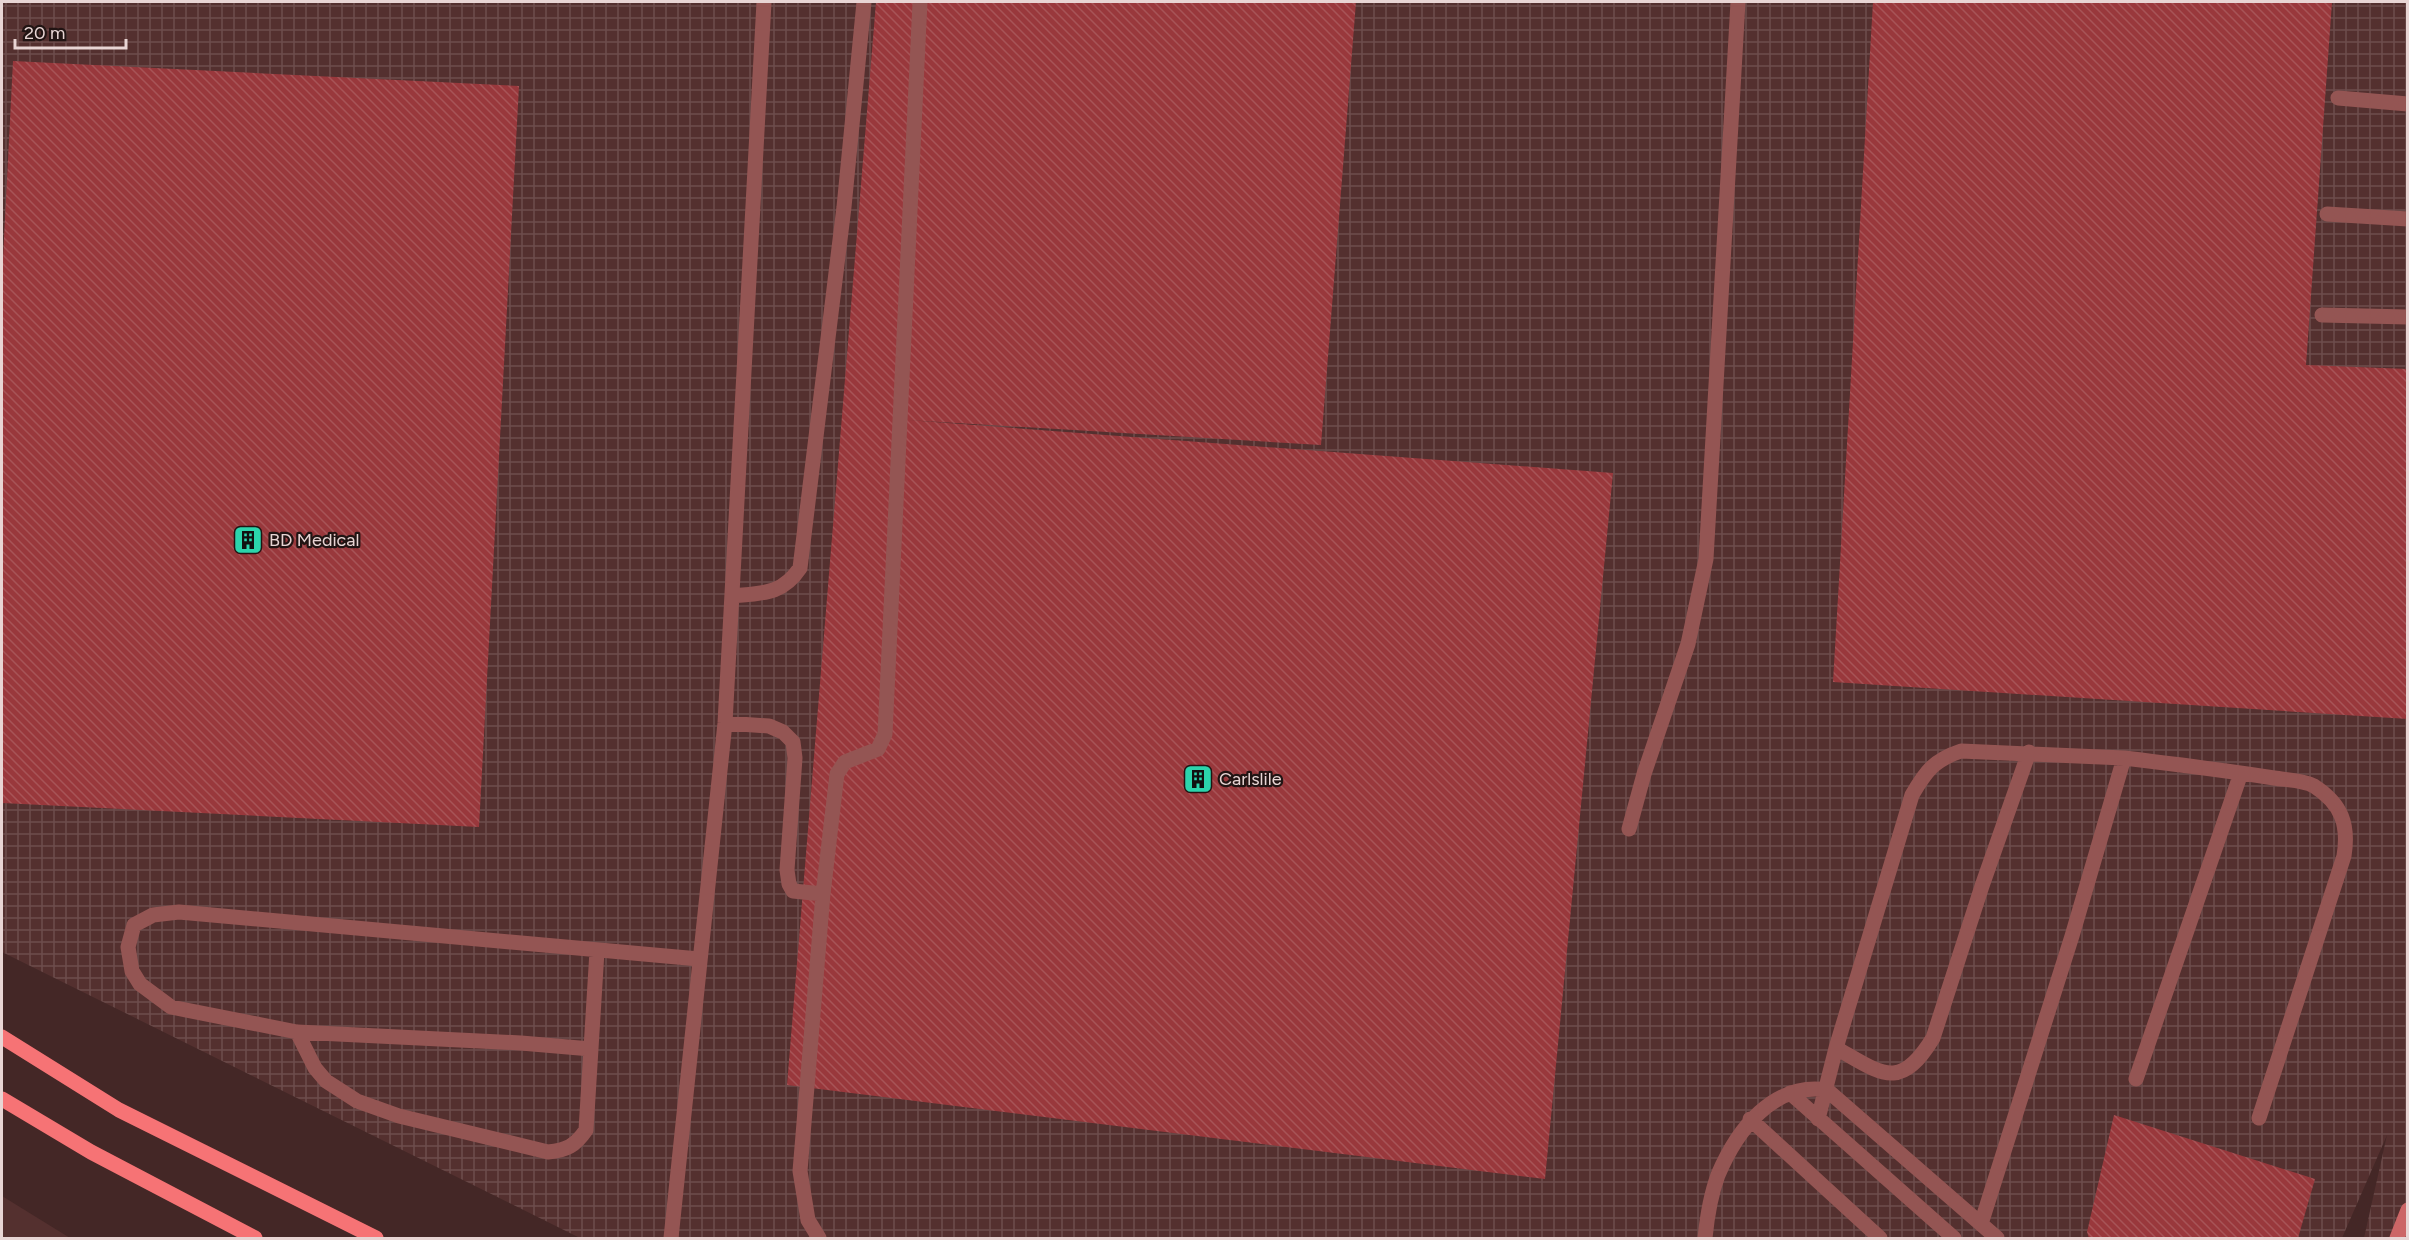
<svg xmlns="http://www.w3.org/2000/svg" width="2409" height="1240" font-family="Figtree,sans-serif">
	<style>
		.built { fill: #54302f }
		.industrial { fill: url(#industrial-grid) }
		.building { fill: url(#building-back-hatch) }
		.lines { fill: none; stroke-linecap: round; stroke-linejoin: round }
		.lane { stroke: #945553; stroke-width: 15 }
		.secondary { stroke: #c66; stroke-width: 15 }
		.primary { stroke: #f67375; stroke-width: 15 }
		.labels { text-anchor: middle; stroke-width: 4.5; stroke-linejoin: round; paint-order: stroke }
		.poi-label { font-size: 18px; fill: #e8d5d4; stroke: #211413; text-anchor: start }
	</style>
	<defs>
		<pattern id="industrial-grid" width="8" height="8" patternUnits="userSpaceOnUse" patternTransform="scale(1.5)"><rect width="8" height="8" fill="#54302f"/><path d="M0 4h8M4 0v8" fill="none" stroke="#6d4d4c"/></pattern>
		<pattern id="building-back-hatch" width="6" height="6" patternUnits="userSpaceOnUse" patternTransform="scale(1.5)"><rect width="6" height="6" fill="#99383c"/><path d="M-1 5l2 2M0 0l6 6M5-1l2 2" fill="none" stroke="#a75457"/></pattern>
	</defs>
	<rect width="100%" height="100%" fill="#442726"/>
	<!-- built -->
	<path class="built" d="M2 1196 70 1238H2Z"/>
	<!-- industrial -->
	<path class="industrial" d="M2 2H2407V1238H2364L2387 1135 2342 1238H580L2 952Z"/>
	<!-- building -->
	<path class="building" d="M876 2H1356L1321 445 907 420 1613 473 1545 1179 787 1085Z
		M1873 2H2332L2306 365 2408 369V719L1833 682Z
		M13 61 519 86 479 827 2 803V278Z
		M2114 1115 2315 1179 2298 1238H2089L2087 1232Z"/>
	<g class="lines">
		<!-- lane -->
		<path class="lane" d="M2338 98 2408 104
			M2327 214 2408 219
			M2322 315 2408 317
			M732 596C762 593 782 595 800 568L844 207 864 2
			M725 723 769 726 783 732 793 742 795 758 787 870 789 884 793 891 823 894
			M2124 758C2174 764 2224 770 2274 778 2286 780 2304 780 2314 786 2342 804 2349 825 2344 856L2259 1118
			M1629 829 1644 774 1688 644 1706 559 1738 2
			M297 1032 315 1068 326 1081 357 1101 399 1116 548 1152C567 1150 575 1146 586 1130L597 951
			M1836 1048C1882 1074 1900 1092 1933 1038L1982 886 2029 752
			M591 1049 521 1043 297 1032 171 1007 140 984 132 971 128 947 134 925 153 915 179 912 699 959
			M2136 1079 2241 773
			M1790 1093 1954 1238
			M1750 1119 1880 1238
			M1818 1119 1836 1048 1912 795C1926 771 1934 760 1961 751L2124 758 2072 936 1981 1224
			M671 1238 725 723 764 2
			M819 1238 808 1220 800 1171 823 894 837 774 845 762 878 749 885 734 920 2
			M1705 1238C1707 1218 1711 1194 1718 1175 1737 1130 1773 1082 1827 1090L1997 1238"/>
		<!-- secondary -->
		<path class="secondary" d="M2397 1238 2408 1210"/>
		<!-- primary -->
		<path class="primary" d="M2 1037 119 1110 376 1238
			M2 1099 91 1152 255 1238"/>
	</g>
	<!-- icons -->
	<defs>
		<g id="building-square" transform="scale(1.5)"><rect x="-9" y="-9" width="18" height="18" rx="4" fill="#2bd5ac" stroke="#211413"/><path d="M-4-6H4V6H1V3H-1V6H-4ZM-2.5-4.3h1.7v1.8h-1.7ZM.8-4.3h1.7v1.8H.8ZM-2.5-1h1.7V.8h-1.7ZM.8-1h1.7V.8H.8Z" fill="#111"/></g>
	</defs>
	<g fill-rule="evenodd">
		<use href="#building-square" x="248" y="540"/>
		<use href="#building-square" x="1198" y="779"/>
	</g>
	<g class="labels">
		<!-- poi labels -->
		<g class="poi-label">
			<text x="269" y="546">BD Medical</text>
			<text x="1219" y="785">Carlslile</text>
		</g>
	</g>
	<!-- border -->
	<rect width="2409" height="1240" fill="none" stroke="#e8d5d4" stroke-width="6"/>
	<!-- scale -->
	<path d="M15 39v9h111v-9" fill="none" stroke="#e8d5d4" stroke-width="3"/>
	<text x="24" y="39" font-size="18" fill="#e8d5d4" stroke="#211413" stroke-width="4.5" paint-order="stroke">20 m</text>
</svg>
